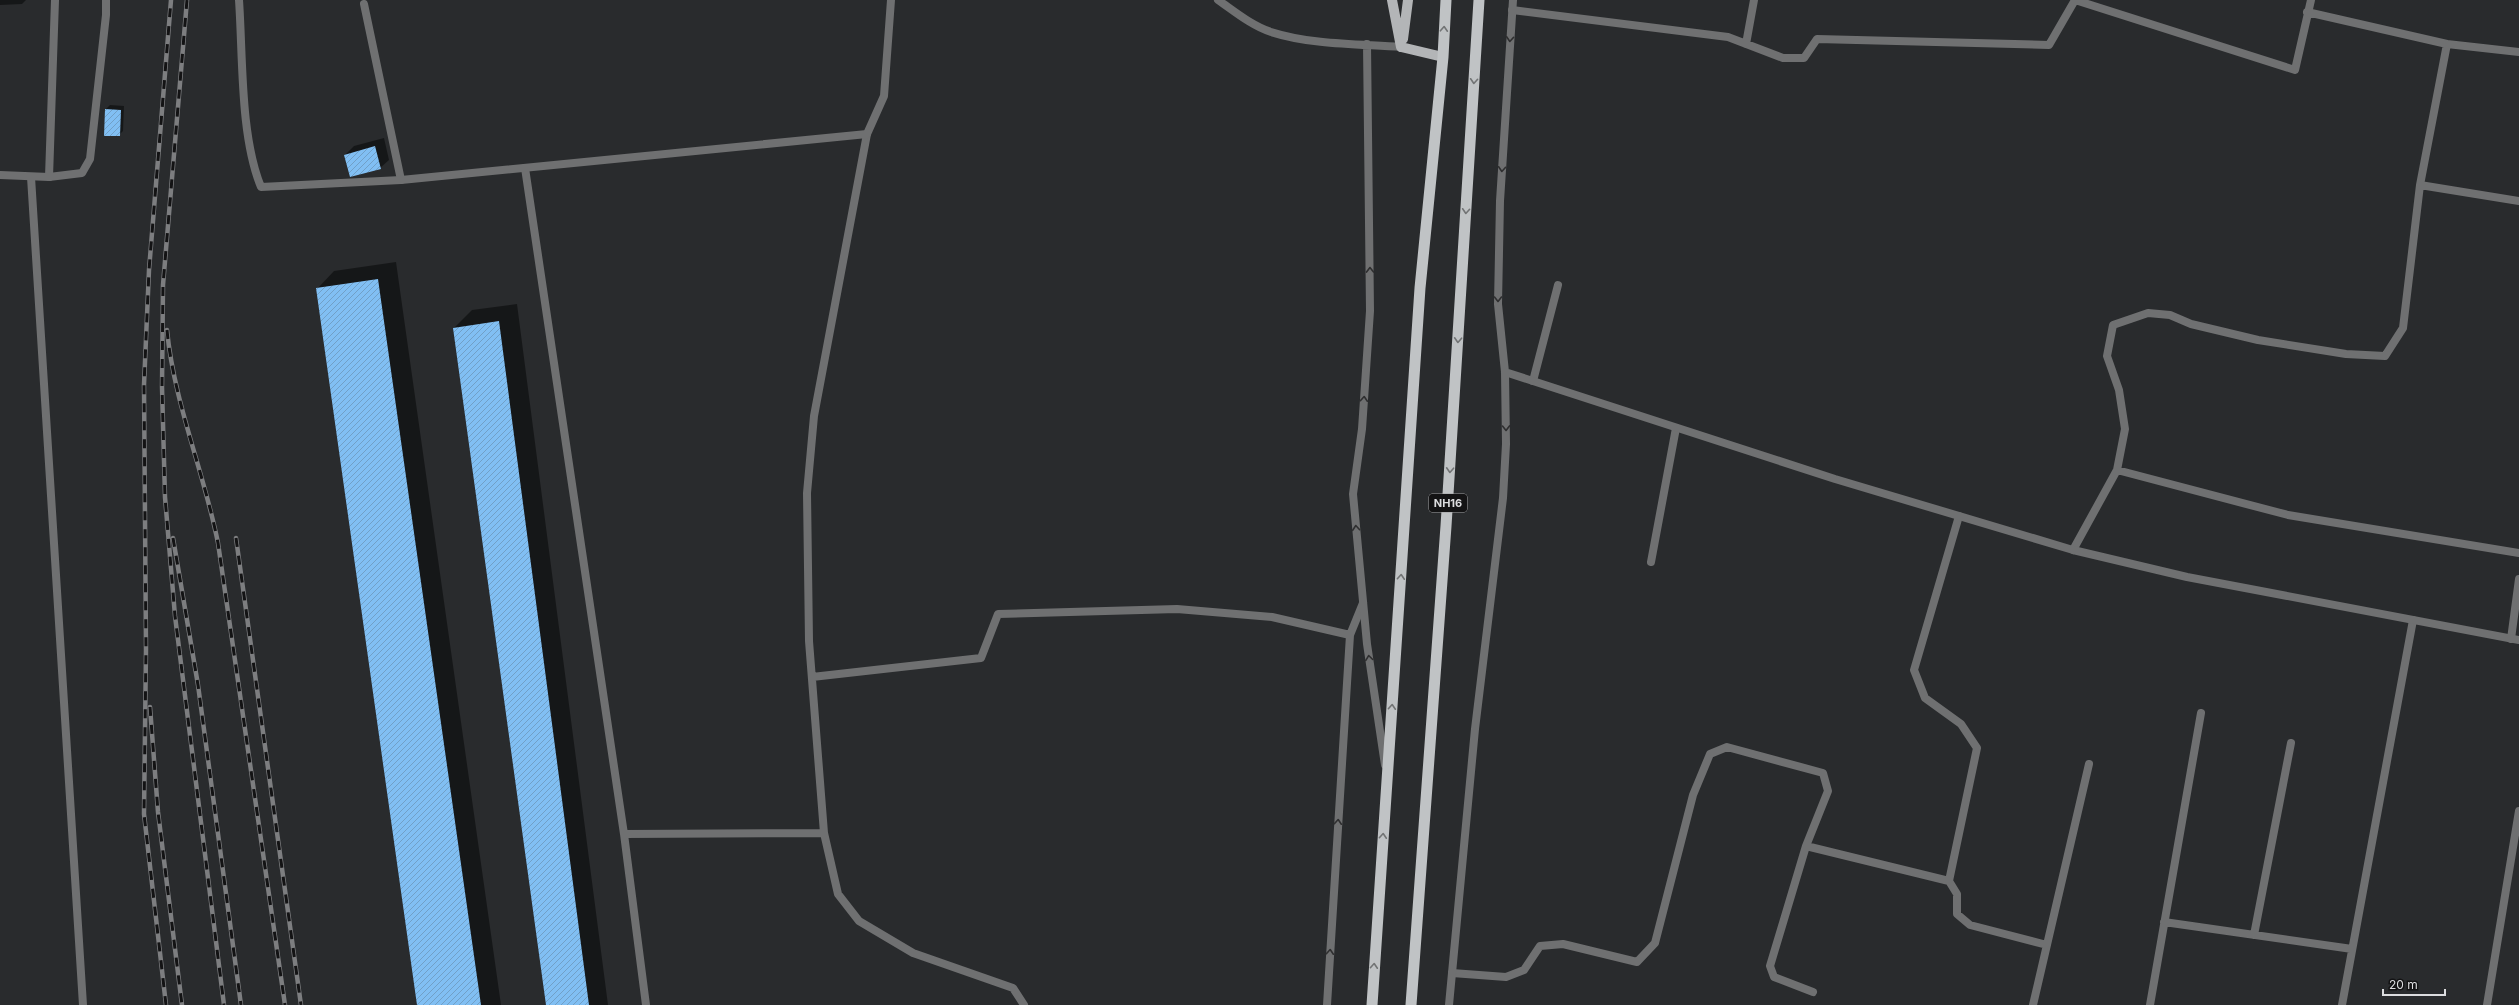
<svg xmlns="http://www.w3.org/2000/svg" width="2519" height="1005" font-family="Inter,sans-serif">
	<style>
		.shadow { fill: #0007 }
		.building { fill: url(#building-hatch) }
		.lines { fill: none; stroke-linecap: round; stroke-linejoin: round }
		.minor { stroke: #6f7071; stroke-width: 8 }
		.tertiary { stroke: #6f7071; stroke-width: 8 }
		.primary { stroke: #b3b5b7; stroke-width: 10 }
		.trunk { stroke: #c0c3c5; stroke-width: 11 }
		.rail-casing { stroke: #7d7e80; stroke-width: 4.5 }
		.rail { stroke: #131314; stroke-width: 3; stroke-dasharray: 9; stroke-linecap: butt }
		.oneway { stroke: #727475 }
		.oneway2 { stroke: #2f2f30 }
		.labels { text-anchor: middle; stroke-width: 4; stroke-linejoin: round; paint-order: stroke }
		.shield { fill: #131314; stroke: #a0a0a2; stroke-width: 1 }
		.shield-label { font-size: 11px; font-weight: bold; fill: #dcdddf }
	</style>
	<defs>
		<pattern id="building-hatch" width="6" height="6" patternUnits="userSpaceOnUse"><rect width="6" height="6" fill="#81bff3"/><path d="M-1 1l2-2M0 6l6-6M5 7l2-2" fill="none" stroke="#71a0c7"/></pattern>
	</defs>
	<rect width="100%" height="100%" fill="#292b2d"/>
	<!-- shadow -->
	<path class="shadow" d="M0 0H26L22 4 0 5Z
		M110 105 124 106 123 131 119 135 106 109Z
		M384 138 389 160 380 168 345 155 354 146Z
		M396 262 501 1005H418L317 289 334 271Z
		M517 304 608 1005H547L454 328 472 310Z"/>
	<!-- building -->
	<path class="building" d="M105 109 121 110 120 136H104Z
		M375 146 381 169 350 177 344 155Z
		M378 279 481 1005H417L316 288Z
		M499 321 589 1005H546L453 328Z"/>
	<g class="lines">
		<!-- minor -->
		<path class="minor" d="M364 4 401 180
			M1512 10 1728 37 1783 58H1804L1817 39 2049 45 2075 0 2295 70 2311 0
			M1746 44 1754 0
			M2447 44 2519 52
			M867 134 814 416 807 493 809 641 824 833 838 894 859 921 913 953 1013 988 1024 1005
			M525 168 624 834 646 1005
			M31 177 83 1005
			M49 177 55 0
			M2420 185 2519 201
			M1533 381 1558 285
			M2117 470 2125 429 2119 390 2107 356 2113 325 2148 313 2170 315 2191 324 2258 340 2346 354 2385 356 2403 328 2420 185 2447 44 2307 12
			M2073 550 2117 470 2288 515 2519 553
			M1651 562 1676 428
			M2511 639 2519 579
			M812 677 981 658 998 614 1177 609 1272 617 1350 635
			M624 834 824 833
			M1806 846 1770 966 1774 977 1813 992
			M1949 881 1977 748 1961 724 1925 698 1914 670 1959 516
			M2164 922 2352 949
			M2254 935 2291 743
			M1452 973 1506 977 1524 970 1540 946 1563 944 1637 962 1655 943 1693 795 1710 754 1727 747 1823 773 1828 791 1806 846 1949 881 1957 894V914L1970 925 2047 945
			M1327 1005 1350 635 1363 603
			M2033 1005 2089 764
			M2150 1005 2201 713
			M2342 1005 2413 620
			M2487 1005 2519 811"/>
		<!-- tertiary -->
		<path class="tertiary" d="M239 0C243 57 240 136 261 187L401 180 867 134 884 96 891 0
			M1218 0C1234 11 1252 26 1271 32 1312 45 1359 44 1401 47
			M1367 44 1370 311 1362 429 1353 494 1367 644 1385 765
			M0 175 49 177 82 173 90 159 106 15V0
			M1505 372 1835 479 2073 550 2187 577 2519 640
			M1449 1005 1475 729 1503 498 1506 444 1505 372 1498 304 1500 201 1513 0"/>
		<!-- primary -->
		<path class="primary" d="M1392 0 1401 47
			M1403 39 1408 0
			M1401 47 1443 57"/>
		<!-- trunk -->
		<path class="trunk" d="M1372 1005 1420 288 1443 57 1446 0
			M1411 1005 1446 526 1479 0"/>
		<!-- rail casing -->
		<g class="rail-casing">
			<path id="rail" d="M187 0 163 285 162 387 165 497 175 616 224 1005
				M167 330C174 403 204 472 218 543L285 1005
				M173 538 198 685 241 1005
				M236 538 301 1005
				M150 707 158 812 182 1005
				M166 1005 144 814 146 649 144 385 149 270 171 0"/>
		</g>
		<!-- rail -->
		<use href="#rail" class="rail"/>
	</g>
	<!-- one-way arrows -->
	<defs><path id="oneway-chevron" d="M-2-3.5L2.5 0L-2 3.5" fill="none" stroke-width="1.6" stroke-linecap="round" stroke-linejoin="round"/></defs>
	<g class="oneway">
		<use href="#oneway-chevron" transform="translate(1444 29) rotate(-87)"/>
		<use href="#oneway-chevron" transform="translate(1474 81) rotate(94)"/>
		<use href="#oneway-chevron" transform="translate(1466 211) rotate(94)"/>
		<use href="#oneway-chevron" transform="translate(1458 340) rotate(93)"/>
		<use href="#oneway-chevron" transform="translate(1450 470) rotate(93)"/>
		<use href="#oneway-chevron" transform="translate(1401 577) rotate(-86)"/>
		<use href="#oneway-chevron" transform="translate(1392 707) rotate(-86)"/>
		<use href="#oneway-chevron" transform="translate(1383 836) rotate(-86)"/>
		<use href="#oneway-chevron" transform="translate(1374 966) rotate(-86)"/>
	</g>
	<g class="oneway2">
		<use href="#oneway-chevron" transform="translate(1510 39) rotate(94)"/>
		<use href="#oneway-chevron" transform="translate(1502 169) rotate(94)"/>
		<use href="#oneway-chevron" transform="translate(1370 270) rotate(-91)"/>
		<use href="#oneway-chevron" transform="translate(1498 299) rotate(90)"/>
		<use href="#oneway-chevron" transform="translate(1364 399) rotate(-86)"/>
		<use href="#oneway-chevron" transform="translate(1506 428) rotate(89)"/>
		<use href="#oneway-chevron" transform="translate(1356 528) rotate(-95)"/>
		<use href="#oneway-chevron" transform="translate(1369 658) rotate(-98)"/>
		<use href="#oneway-chevron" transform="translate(1338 822) rotate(-86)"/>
		<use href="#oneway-chevron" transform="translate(1330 952) rotate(-86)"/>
	</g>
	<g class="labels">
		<!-- shield labels -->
		<rect class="shield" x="1429" y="494" width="38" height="18" rx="3"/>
		<g class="shield-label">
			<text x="1448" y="507">NH16</text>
		</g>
	</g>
	<!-- scale -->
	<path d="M2383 989v6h62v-6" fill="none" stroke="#dcdddf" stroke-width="2"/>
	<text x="2389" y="989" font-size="12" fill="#dcdddf" stroke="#131314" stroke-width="3" paint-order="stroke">20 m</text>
</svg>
